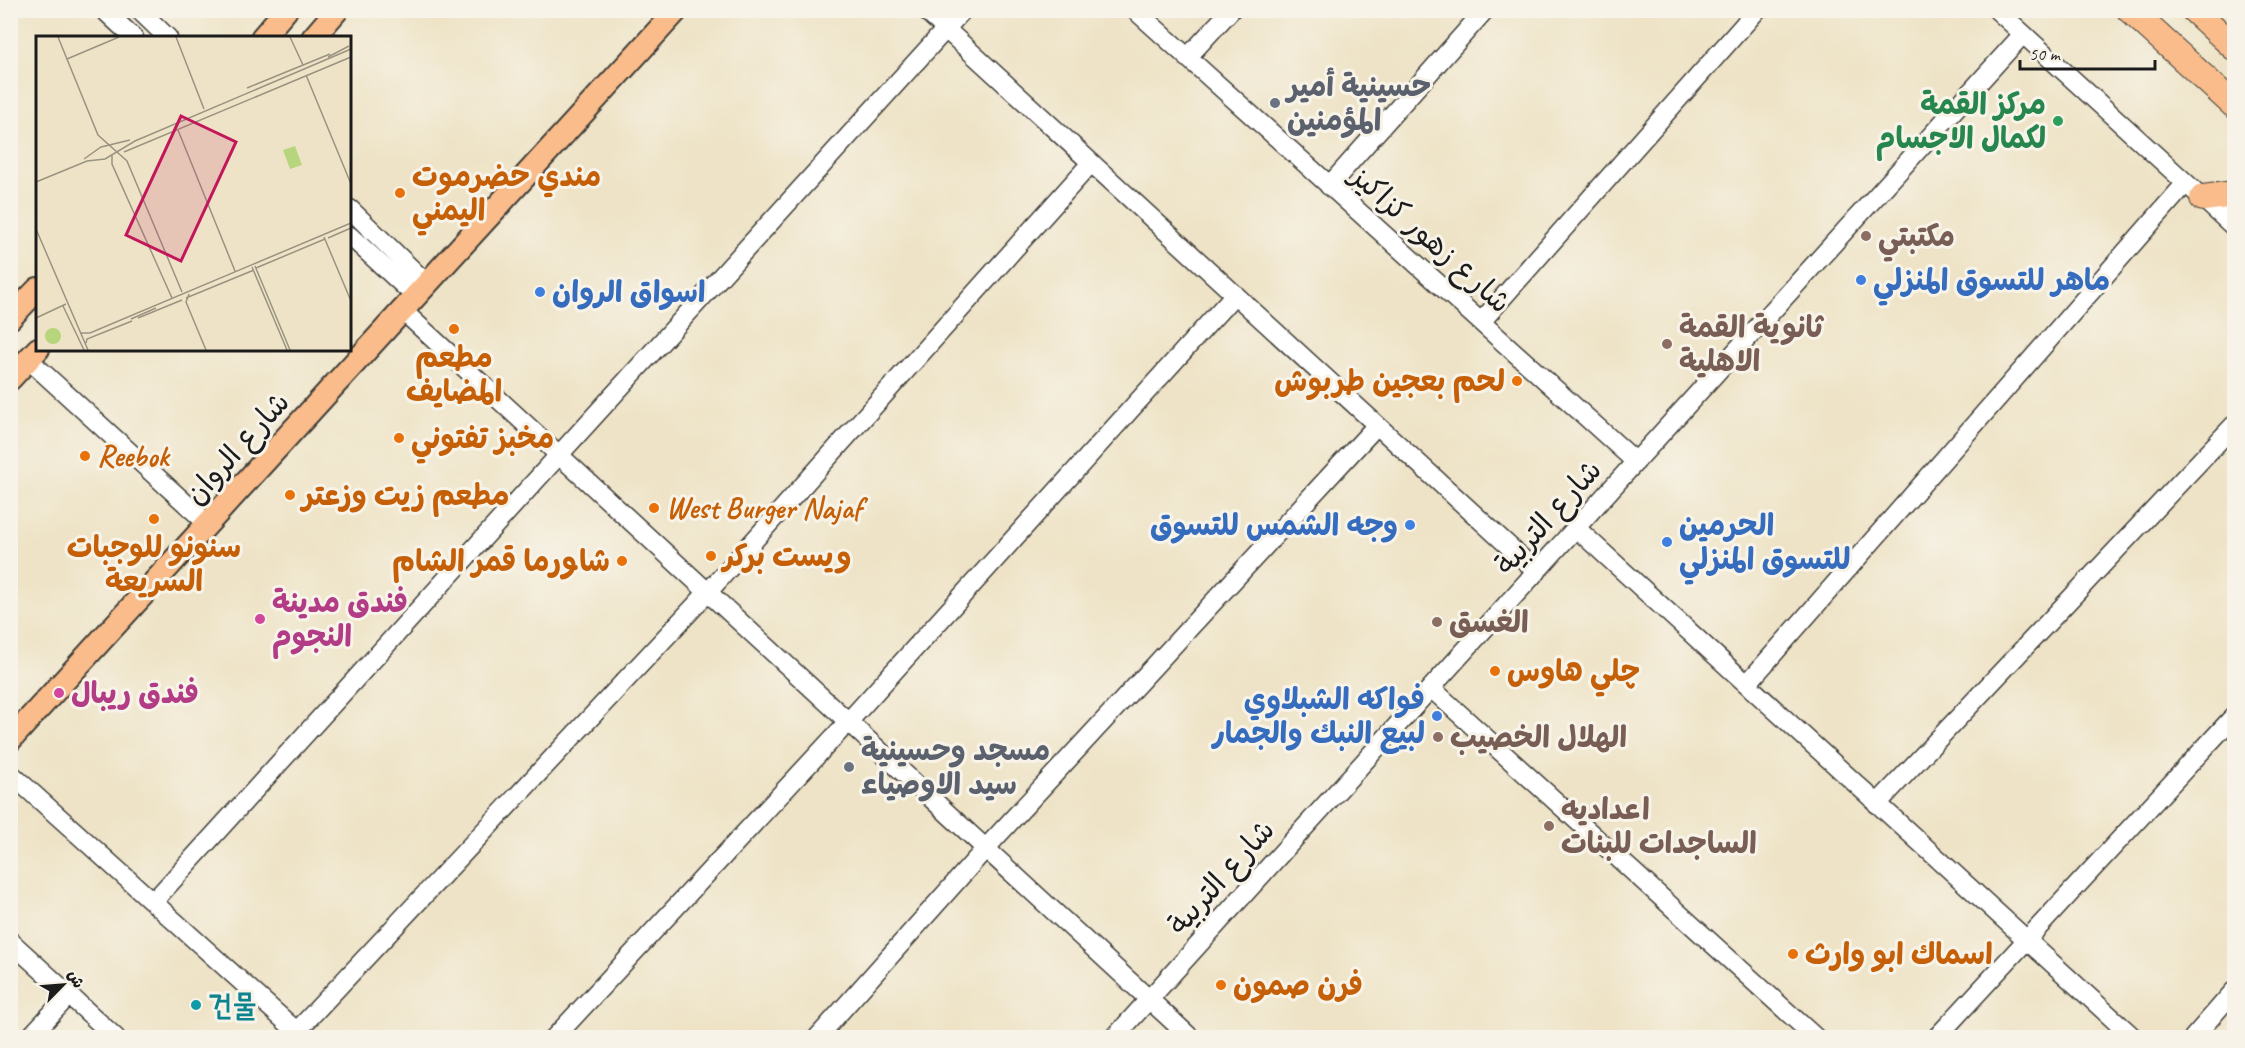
<svg xmlns="http://www.w3.org/2000/svg" width="2245" height="1048" font-family="Caveat,'Playpen Sans Arabic','Poor Story',sans-serif">
	<style>
		.lines { fill: none; stroke-linecap: round; stroke-linejoin: round }
		.minor-casing { stroke: #3c3a36; stroke-width: 21 }
		.major-casing { stroke: #3c3a36; stroke-width: 26 }
		.highway-casing { stroke: #3c3a36; stroke-width: 28 }
		.minor { stroke: #fff; stroke-width: 18 }
		.major { stroke: #f9bc8a; stroke-width: 22 }
		.highway { stroke: #f9bc8a; stroke-width: 26 }
		.worship-dot { fill: #6b7280; stroke: #f7f3e8; stroke-width: 2 }
		.leisure-dot { fill: #2e9e5b; stroke: #f7f3e8; stroke-width: 2 }
		.food-dot { fill: #e8710a; stroke: #f7f3e8; stroke-width: 2 }
		.education-dot { fill: #8d6e63; stroke: #f7f3e8; stroke-width: 2 }
		.shop-dot { fill: #3f7fe0; stroke: #f7f3e8; stroke-width: 2 }
		.hotel-dot { fill: #d1479c; stroke: #f7f3e8; stroke-width: 2 }
		.culture-dot { fill: #0f9aa8; stroke: #f7f3e8; stroke-width: 2 }
		.labels { text-anchor: middle; stroke-width: 6; stroke-linejoin: round; paint-order: stroke }
		.worship-label { font-size: 30px; font-weight: bold; fill: #5b616d; stroke: #f7f3e8; text-anchor: start }
		.leisure-label { font-size: 30px; font-weight: bold; fill: #27864d; stroke: #f7f3e8; text-anchor: end }
		.food-label { font-size: 30px; font-weight: bold; fill: #c56008; stroke: #f7f3e8; text-anchor: start }
		.education-label { font-size: 30px; font-weight: bold; fill: #785e54; stroke: #f7f3e8; text-anchor: start }
		.street-label { font-size: 30px; fill: #1c1c1c; stroke: #f7f3e8 }
		.shop-label { font-size: 30px; font-weight: bold; fill: #366cbe; stroke: #f7f3e8; text-anchor: start }
		.hotel-label { font-size: 30px; font-weight: bold; fill: #b23c85; stroke: #f7f3e8; text-anchor: start }
		.culture-label { font-size: 30px; font-weight: bold; fill: #0d838f; stroke: #f7f3e8; text-anchor: start }
		.inset-road { fill: none; stroke: #9a9382; stroke-width: 1.5 }
		.view { fill: #c2185b; fill-opacity: 0.15; stroke: #c2185b; stroke-width: 3 }
		.inset-edge { fill: none; stroke: #1c1c1c; stroke-width: 3 }
	</style>
	<rect width="100%" height="100%" fill="#f7f3e8"/>
	<filter id="ink" filterUnits="userSpaceOnUse"><feTurbulence type="fractalNoise" baseFrequency=".0167" numOctaves="2"/><feDisplacementMap in="SourceGraphic" scale="12" xChannelSelector="R" yChannelSelector="G"/><feConvolveMatrix kernelMatrix="1 2 1 2 8 2 1 2 1" color-interpolation-filters="sRGB"/></filter>
	<filter id="wash" filterUnits="userSpaceOnUse"><feTurbulence type="fractalNoise" baseFrequency=".008" numOctaves="4" result="noise"/><feDisplacementMap in="SourceGraphic" scale="24" xChannelSelector="R" yChannelSelector="G"/><feGaussianBlur stdDeviation="1.35" result="paint"/><feColorMatrix in="noise" values="0 0 0 0 0 0 0 0 0 0 0 0 0 0 0 0 0 1.4 0 .05"/><feComposite in="paint" operator="in"/></filter>
	<g filter="url(#wash)">
		<rect width="100%" height="100%" fill="#eee3c6"/>
	</g>
	<g filter="url(#ink)">
		<g class="lines">
			<!-- minor casing -->
			<g class="minor-casing">
				<path id="minor" d="M104 10 134 38
					M139 10 168 38
					M925 10 1537 572
					M1135 10 1636 462
					M1997 10 2234 227
					M1187 58 1231 10
					M1329 186 1485 10
					M350 209 427 284
					M350 236 415 296
					M403 311 1191 1038
					M1481 322 1757 10
					M28 359 208 524
					M1576 528 2134 1038
					M1747 684 2186 183
					M1431 688 1816 1038
					M10 773 304 1038
					M1877 804 2234 425
					M153 902 963 10
					M10 941 116 1038
					M297 1031 708 592 1091 163
					M29 1038 69 995
					M554 1038 848 722 1235 294
					M817 1038 986 848 1377 425
					M1114 1038 2023 34
					M1936 1038 2234 716
					M2193 1038 2234 991"/>
			</g>
			<!-- major casing -->
			<g class="major-casing">
				<path id="major" d="M262 38 286 10
					M313 38 337 10
					M10 318 38 289
					M10 379 38 349
					M10 740 677 10"/>
			</g>
			<!-- highway casing -->
			<g class="highway-casing">
				<path id="highway" d="M2130 10 2234 105
					M2194 10 2234 47
					M2203 198 2234 194"/>
			</g>
			<!-- minor -->
			<use href="#minor" class="minor"/>
			<!-- major -->
			<use href="#major" class="major"/>
			<!-- highway -->
			<use href="#highway" class="highway"/>
		</g>
	</g>
	<!-- markers -->
	<g class="worship-dot">
		<circle cx="1275" cy="103" r="6"/>
		<circle cx="849" cy="767" r="6"/>
	</g>
	<circle class="leisure-dot" cx="2058" cy="121" r="6"/>
	<g class="food-dot">
		<circle cx="400" cy="193" r="6"/>
		<circle cx="454" cy="329" r="6"/>
		<circle cx="1517" cy="381" r="6"/>
		<circle cx="399" cy="438" r="6"/>
		<circle cx="85" cy="456" r="6"/>
		<circle cx="290" cy="495" r="6"/>
		<circle cx="654" cy="508" r="6"/>
		<circle cx="154" cy="519" r="6"/>
		<circle cx="711" cy="556" r="6"/>
		<circle cx="622" cy="561" r="6"/>
		<circle cx="1495" cy="671" r="6"/>
		<circle cx="1793" cy="954" r="6"/>
		<circle cx="1221" cy="985" r="6"/>
	</g>
	<g class="education-dot">
		<circle cx="1866" cy="236" r="6"/>
		<circle cx="1667" cy="344" r="6"/>
		<circle cx="1437" cy="622" r="6"/>
		<circle cx="1438" cy="737" r="6"/>
		<circle cx="1549" cy="826" r="6"/>
	</g>
	<g class="shop-dot">
		<circle cx="1861" cy="280" r="6"/>
		<circle cx="540" cy="292" r="6"/>
		<circle cx="1410" cy="525" r="6"/>
		<circle cx="1667" cy="542" r="6"/>
		<circle cx="1437" cy="716" r="6"/>
	</g>
	<g class="hotel-dot">
		<circle cx="260" cy="619" r="6"/>
		<circle cx="59" cy="693" r="6"/>
	</g>
	<circle class="culture-dot" cx="196" cy="1005" r="6"/>
	<g class="labels">
		<!-- worship labels -->
		<g class="worship-label">
			<text x="1287" y="96">حسينية أمير<tspan x="1287" dy="34">المؤمنين</tspan></text>
			<text x="861" y="760">مسجد وحسينية<tspan x="861" dy="34">سيد الاوصياء</tspan></text>
		</g>
		<!-- leisure labels -->
		<g class="leisure-label">
			<text x="2046" y="114">مركز القمة<tspan x="2046" dy="34">لكمال الاجسام</tspan></text>
		</g>
		<!-- food labels -->
		<g class="food-label">
			<text x="412" y="186">مندي حضرموت<tspan x="412" dy="34">اليمني</tspan></text>
			<text x="454" y="367" text-anchor="middle">مطعم<tspan x="454" dy="34">المضايف</tspan></text>
			<text x="1505" y="391" text-anchor="end">لحم بعجين طربوش</text>
			<text x="411" y="448">مخبز تفتوني</text>
			<text x="97" y="466">Reebok</text>
			<text x="302" y="505">مطعم زيت وزعتر</text>
			<text x="666" y="518">West Burger Najaf</text>
			<text x="154" y="557" text-anchor="middle">سنونو للوجبات<tspan x="154" dy="34">السريعة</tspan></text>
			<text x="723" y="566">ويست بركر</text>
			<text x="610" y="571" text-anchor="end">شاورما قمر الشام</text>
			<text x="1507" y="681">چلي هاوس</text>
			<text x="1805" y="964">اسماك ابو وارث</text>
			<text x="1233" y="995">فرن صمون</text>
		</g>
		<!-- education labels -->
		<g class="education-label">
			<text x="1878" y="246">مكتبتي</text>
			<text x="1679" y="337">ثانوية القمة<tspan x="1679" dy="34">الاهلية</tspan></text>
			<text x="1449" y="632">الغسق</text>
			<text x="1450" y="747">الهلال الخصيب</text>
			<text x="1561" y="819">اعداديه<tspan x="1561" dy="34">الساجدات للبنات</tspan></text>
		</g>
		<!-- street labels -->
		<g class="street-label">
			<text transform="translate(1431 239) rotate(42)" y="10">شارع زهور كزاكيز</text>
			<text transform="translate(237 448) rotate(-48)" y="10">شارع الروان</text>
			<text transform="translate(1548 517) rotate(-48)" y="10">شارع التربية</text>
			<text transform="translate(1221 877) rotate(-48)" y="10">شارع التربية</text>
		</g>
		<!-- shop labels -->
		<g class="shop-label">
			<text x="1873" y="290">ماهر للتسوق المنزلي</text>
			<text x="552" y="302">اسواق الروان</text>
			<text x="1398" y="535" text-anchor="end">وجه الشمس للتسوق</text>
			<text x="1679" y="535">الحرمين<tspan x="1679" dy="34">للتسوق المنزلي</tspan></text>
			<text x="1425" y="709" text-anchor="end">فواكه الشبلاوي<tspan x="1425" dy="34">لبيع النبك والجمار</tspan></text>
		</g>
		<!-- hotel labels -->
		<g class="hotel-label">
			<text x="272" y="612">فندق مدينة<tspan x="272" dy="34">النجوم</tspan></text>
			<text x="71" y="703">فندق ريبال</text>
		</g>
		<!-- culture labels -->
		<g class="culture-label">
			<text x="208" y="1015">건물</text>
		</g>
	</g>
	<!-- overview -->
	<g transform="translate(36 36)">
		<rect width="315" height="315" fill="#eee3c6"/>
		<path d="M259 110 266 129 254 133 247 114ZM9 300a8 8 0 1 1 16 0a8 8 0 1 1-16 0Z" fill="#b7d57c"/>
		<path class="inset-road" d="M22 1 62 99 91 125 146 256M140 1 168 73M254 1 267 29M292 21 313 10M31 23 83 1M270 39 315 148M211 52 294 18M142 94 199 235M88 116 315 21M76 119V128L136 262M48 123 65 111 94 104M0 146 51 125 69 123 99 105 315 13M0 193 52 314M288 201 315 265M292 202 315 192M219 230 254 314M216 231 251 314M220 232 289 203M153 258 150 266 170 314M150 262 218 234M27 270 48 314M0 282 30 268M102 282 146 264M95 283 120 272M44 297H54L315 187M50 307 51 303 96 285"/>
		<path class="view" d="M145 80 200 106 145 225 90 199Z"/>
		<rect width="315" height="315" class="inset-edge"/>
	</g>
	<!-- margin -->
	<rect width="2245" height="1048" fill="none" stroke="#f7f3e8" stroke-width="36"/>
	<!-- north arrow -->
	<g transform="translate(63 985) rotate(65)" stroke="#f7f3e8" stroke-width="4.5" paint-order="stroke">
	<path d="M0-4.5L10 22L0 15L-10 22Z" fill="#1c1c1c"/>
	<text y="-9" font-size="16" font-weight="bold" text-anchor="middle" fill="#1c1c1c">ش</text>
	</g>
	<!-- scale -->
	<path d="M2020 60v9h135v-9" fill="none" stroke="#1c1c1c" stroke-width="3"/>
	<text x="2029" y="60" font-size="18" fill="#1c1c1c" stroke="#f7f3e8" stroke-width="4.5" paint-order="stroke">50 m</text>
</svg>
